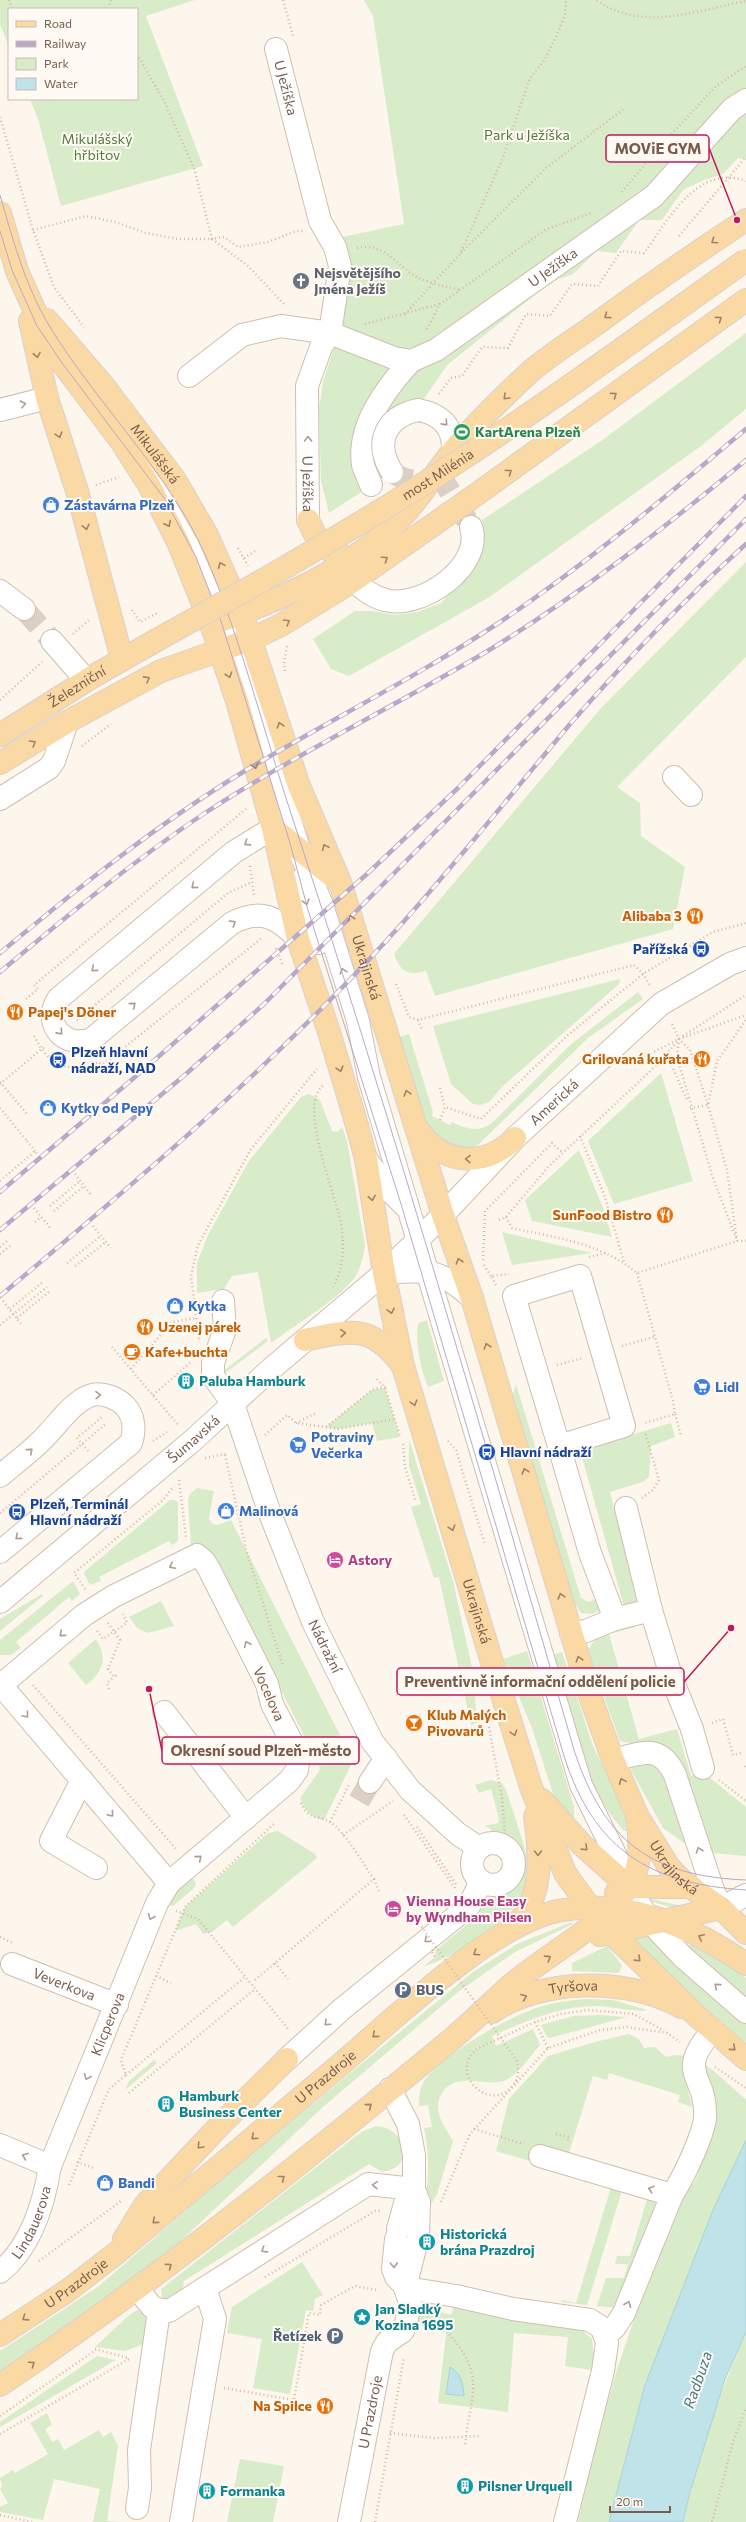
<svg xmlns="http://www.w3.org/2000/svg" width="746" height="2522" font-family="Commissioner,sans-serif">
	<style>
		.green { fill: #d8ecc9 }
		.water { fill: #bfe3e8; stroke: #a5d3da }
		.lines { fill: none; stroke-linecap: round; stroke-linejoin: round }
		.minor-tunnel { stroke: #dcd0c4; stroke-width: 22; stroke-dasharray: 22 11; stroke-linecap: butt }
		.minor-casing { stroke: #d1beb0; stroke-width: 24 }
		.major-casing { stroke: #dad1cd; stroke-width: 24 }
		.path { stroke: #d9b8a5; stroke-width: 2.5; stroke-dasharray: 1 3; stroke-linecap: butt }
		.minor { stroke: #fff; stroke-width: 22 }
		.major { stroke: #fbd9a5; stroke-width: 22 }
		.tram { stroke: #b9a8c9; stroke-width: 1 }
		.rail-casing { stroke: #b9a8c9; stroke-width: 4.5 }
		.rail { stroke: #fffaf3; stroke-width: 3; stroke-dasharray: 9; stroke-linecap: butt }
		.minor-bridge-casing { stroke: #d1beb0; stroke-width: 24; stroke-linecap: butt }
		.major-bridge-casing { stroke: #dad1cd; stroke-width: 24; stroke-linecap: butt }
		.path-bridge { stroke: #d9b8a5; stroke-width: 2.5; stroke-dasharray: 1 3; stroke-linecap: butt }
		.minor-bridge { stroke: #fff; stroke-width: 22 }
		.major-bridge { stroke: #fbd9a5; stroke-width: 22 }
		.oneway { stroke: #a18267 }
		.oneway2 { stroke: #af9d94 }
		.labels { text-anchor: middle; stroke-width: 4; stroke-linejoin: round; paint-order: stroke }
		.street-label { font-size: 14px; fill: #7a5c4d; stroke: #fffaf3 }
		.park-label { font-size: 14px; fill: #537a41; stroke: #fffaf3 }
		.worship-label { font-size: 14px; font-weight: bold; fill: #5b616d; stroke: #fffaf3; text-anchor: start }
		.leisure-label { font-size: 14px; font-weight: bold; fill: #27864d; stroke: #fffaf3; text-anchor: start }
		.shop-label { font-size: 14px; font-weight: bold; fill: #366cbe; stroke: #fffaf3; text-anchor: start }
		.food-label { font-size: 14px; font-weight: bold; fill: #c56008; stroke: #fffaf3; text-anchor: end }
		.transit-label { font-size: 14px; font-weight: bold; fill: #164399; stroke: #fffaf3; text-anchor: start }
		.culture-label { font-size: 14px; font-weight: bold; fill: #0d838f; stroke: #fffaf3; text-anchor: start }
		.hotel-label { font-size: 14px; font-weight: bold; fill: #b23c85; stroke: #fffaf3; text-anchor: start }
		.service-label { font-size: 14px; font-weight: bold; fill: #4e5e75; stroke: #fffaf3; text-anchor: start }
		.water-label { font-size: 15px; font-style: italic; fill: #437c86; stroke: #fffaf3 }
		.leader { fill: none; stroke: #c2185b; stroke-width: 1.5 }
		.callout-dot { fill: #c2185b; stroke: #fffaf3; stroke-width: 1.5 }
		.callout { fill: #fffaf3; stroke: #c2185b; stroke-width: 1.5 }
		.callout-label { font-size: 15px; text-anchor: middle; font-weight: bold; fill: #7a5c4d }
	</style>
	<rect width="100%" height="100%" fill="#fdf6ec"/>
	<!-- green -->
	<path class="green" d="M0 0H195L146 16 203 166 61 206 38 119 30 99H137V9H9V47L0 24Z
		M364 0H746V159L738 158 723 174 704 180 683 190 662 220H639L616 253 597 251 573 274 551 282 447 365 419 406 390 416 389 474 329 513 321 481 319 410 323 382 344 316 345 293 351 266 342 237 404 224 373 16Z
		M746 333V409L701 446 488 598 349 676 331 669 313 639 355 611H373L395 615 417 612 441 603 477 562 484 542 482 520 601 441Z
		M746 562V657L617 787 640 803 641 836 685 867 673 929 435 996 426 971C408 976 400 972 394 954L601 708Z
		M620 979 619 984 503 1086 489 1102 480 1105 473 1104 451 1084 433 1026Z
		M638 992 643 999 588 1038 479 1144 470 1149 449 1148 425 1126 399 1037 409 1034 433 1112 432 1116 450 1125 452 1122C467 1129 477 1133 492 1123L570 1045Z
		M661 1073 693 1181 614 1204 588 1141Z
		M309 1094 320 1100 332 1131 338 1132 342 1127 347 1141 365 1245C363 1256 361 1268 355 1277 343 1296 291 1328 271 1343L258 1272 232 1276 224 1289 197 1293V1263L208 1235 249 1161 301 1097Z
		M579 1150 603 1208 612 1237 532 1221 525 1200Z
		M502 1232 592 1253 512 1265Z
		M427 1320 444 1381 428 1387C422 1374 413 1335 419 1323Z
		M266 1338 268 1341 224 1374 222 1372Z
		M516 1384 581 1598 588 1602 597 1599 604 1609 592 1614 581 1613 573 1601 533 1470 513 1393Z
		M385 1388 400 1437 377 1441 372 1423 338 1429 326 1427 372 1390Z
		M671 1423 675 1437 651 1446 649 1477 643 1482 610 1492 638 1603 625 1610 580 1450Z
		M409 1439 453 1581 473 1672 477 1723 471 1725 439 1577 434 1578 411 1507 421 1504 409 1466Z
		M197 1488 214 1491 209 1518 212 1524 218 1525 231 1520 353 1761 324 1820C312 1818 304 1811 300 1798L320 1770 314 1747 311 1749 250 1630 191 1547 188 1500 190 1494Z
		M170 1500H175L178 1503V1541L172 1545 169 1541 99 1577 101 1581 90 1585 84 1574 85 1571Z
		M73 1581 80 1594 72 1601 69 1597 16 1642 21 1648 11 1655H0V1640Z
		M42 1594 43 1596 0 1631V1619Z
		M161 1601 174 1626 148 1633 137 1628 129 1617Z
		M635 1622V1627L609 1634 639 1739 677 1729 691 1776 703 1772 746 1807V1856L712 1853 653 1747 620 1741 593 1666 589 1649 596 1637Z
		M96 1639C108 1658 103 1672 86 1685L68 1663Z
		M527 1651 574 1807V1819L556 1803 532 1728 503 1659Z
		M562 1652 593 1746 629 1821V1831H624C614 1819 604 1807 597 1793 578 1755 566 1697 553 1655Z
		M659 1760 686 1842 684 1843 663 1828 631 1770 633 1762Z
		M491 1780 502 1783 507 1792C512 1811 531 1858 528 1875 522 1919 461 1953 423 1967L436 1956 435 1951 481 1913 477 1908C483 1903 488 1897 495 1894 500 1892 507 1892 512 1888 537 1865 521 1840 492 1835L490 1828 484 1826 498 1823 499 1819 491 1789 479 1793 475 1785Z
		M278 1831 315 1854 317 1858 233 1927 227 1920 212 1932 203 1934 196 1924 175 1931 185 1907 268 1833Z
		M190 1875 196 1883 194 1888 173 1906 166 1903Z
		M651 1899 687 1907 678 1909 649 1901Z
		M572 1922 573 1924 515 1952 458 1992 323 2107 168 2253 97 2305 0 2371V2351L99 2286 237 2166 473 1972 517 1944Z
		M646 1933 746 2021V2043L678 1983 636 1941 635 1936Z
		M691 1945 733 1967 746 1978V1999L689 1947Z
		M607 1946 622 1965 619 1973 572 1971V1963Z
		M585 1999 613 2000 647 2010C643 2013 606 2006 597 2006 559 2006 526 2021 492 2036L496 2046 533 2029 540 2045C531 2055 520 2072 508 2079 487 2090 458 2069 442 2093 431 2110 445 2127 453 2141L437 2194 428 2209 424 2206C429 2179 430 2155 424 2128L432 2127 428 2105 419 2106C419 2098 419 2091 423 2083 439 2056 512 2014 543 2006 557 2002 570 2000 585 1999Z
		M600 2015 627 2017 550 2038 547 2037 541 2025 573 2016Z
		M629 2034 639 2039 644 2048 655 2047 666 2057C699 2047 722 2081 746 2099V2140L713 2210 645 2385 609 2522H578L595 2446 616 2373 636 2313 686 2192C711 2171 704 2110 705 2079L684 2072 692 2107 678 2102 680 2095 609 2073 607 2080 593 2076 569 2153 541 2145 536 2163 496 2151 509 2099 548 2056 595 2042Z
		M154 2060 157 2063 125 2090 129 2081Z
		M376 2126C407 2128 416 2168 382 2172L369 2164 184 2281 181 2298 167 2300 162 2297 161 2289 361 2132Z
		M611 2187 621 2191V2194L587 2305 562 2302V2300L576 2303Z
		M648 2196 660 2200 618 2308 597 2306 606 2278H624L628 2264H615L617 2256H630Z
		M302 2262 323 2295 315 2299 313 2311 306 2310 290 2394 253 2388 262 2339 227 2333 232 2307Z
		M454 2306 581 2329 592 2339 595 2365 591 2370 565 2366 568 2337 514 2333 508 2412 438 2403 447 2326 425 2325 414 2321 417 2313 434 2310 451 2315Z
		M137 2310 143 2312 146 2319V2343L125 2351 95 2347 128 2316Z
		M746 2332V2522H683C698 2457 719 2393 746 2332Z
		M97 2356 116 2360 0 2427V2422Z
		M47 2413 52 2425 45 2429 52 2442 58 2439 64 2450 99 2430 103 2437 111 2432 118 2446 107 2521 120 2522H93L100 2489 54 2479 43 2520 0 2512V2507L8 2503 0 2489 2 2486 0 2478 13 2470 15 2473 48 2454 30 2423Z
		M240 2459 284 2466 273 2522H227Z"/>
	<!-- water -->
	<path class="water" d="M746 2140V2332L725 2379 690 2492 683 2522H609L645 2385 713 2210Z
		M450 2367C461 2373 463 2384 464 2396L446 2394Z"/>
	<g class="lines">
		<!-- minor-tunnel -->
		<path class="minor-tunnel" d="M392 472C405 481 423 486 437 475
			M439 473 471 527
			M24 609 52 641
			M359 1801 370 1782"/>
		<!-- minor casing -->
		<g class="minor-casing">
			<g id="minor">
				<path id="s1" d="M276 49 320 221 335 247 340 266 330 333 321 347 307 386 308 520"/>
				<path id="s2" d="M189 376 242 335 281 326 330 333 394 358 411 361 436 350 654 196 732 109 746 100"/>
				<path d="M0 410 47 398"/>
				<path d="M418 410C441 414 454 427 453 451"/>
				<path d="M144 460 173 501 200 553 226 619 299 849 322 905 358 1021 369 1077 581 1785 614 1852 629 1887 651 1923 683 1957 746 2012"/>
				<path d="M371 485C369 479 365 472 363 465 357 426 386 388 411 361"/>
				<path d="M353 581C363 589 373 597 385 600 421 610 484 566 471 527"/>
				<path d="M0 591 24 609"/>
				<path d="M52 641 86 680"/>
				<path d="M674 777 691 795"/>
				<path d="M0 799 49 768 54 761 67 722"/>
				<path d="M273 828 234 852 58 999C42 1025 65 1049 92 1039L232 923C260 908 278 917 298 939"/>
				<path d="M302 880 304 895 319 943"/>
				<path d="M366 1159 387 1188 407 1208"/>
				<path d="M384 1273C427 1270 439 1268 472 1298"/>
				<path id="s3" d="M223 1301 225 1329 213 1363V1376L233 1404 269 1511 313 1622 372 1741 410 1790 458 1834 479 1848"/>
				<path d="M559 1446 514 1296 580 1276 624 1426 559 1446 590 1553 615 1619 586 1631 571 1633"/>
				<path d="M0 1476C14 1464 29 1453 42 1440 56 1427 72 1401 92 1395 103 1392 117 1398 125 1406 135 1417 135 1431 131 1443L0 1552"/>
				<path d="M626 1508 651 1610"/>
				<path id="s4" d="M0 1602 191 1442 271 1369 384 1273 443 1215 515 1138 661 1004 730 964 746 958"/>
				<path d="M615 1619 651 1610 672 1679 692 1729 703 1768"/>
				<path d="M0 1684 169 1883"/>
				<path d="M164 1712 246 1818"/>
				<path d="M613 1760C642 1753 660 1743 675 1775L712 1887 721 1908 746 1895"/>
				<path d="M82 1780 51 1841 96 1868"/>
				<path d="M370 1782 386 1758"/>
				<circle cx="493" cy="1864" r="21"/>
				<path id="s5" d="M12 1964 117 2005"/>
				<path d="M287 2059 342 2009 469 1906 481 1881"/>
				<path d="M390 2089 408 2124 414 2155V2189L419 2202 418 2234"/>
				<path d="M0 2145 50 2166"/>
				<path d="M540 2156 672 2195"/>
				<path d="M398 2229 406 2200 414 2189"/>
				<path d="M396 2239 393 2269 396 2277 407 2288 456 2296 513 2309 590 2320 602 2328 607 2343 603 2371 565 2522"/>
				<path id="s6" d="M0 2272C30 2248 44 2204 50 2166L157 1903 169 1883 289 1781 297 1770 299 1756 272 1704 267 1684 209 1569 204 1561 197 1555 114 1596 84 1615 1 1685"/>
				<path d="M138 2290 153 2308 169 2311 368 2184 414 2189"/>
				<path d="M606 2335 615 2327 624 2313 672 2195C682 2180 704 2135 705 2117 707 2073 674 2075 713 2030"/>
				<path d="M137 2508 140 2488 139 2450 159 2311"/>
				<path d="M181 2522 215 2319 205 2288"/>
				<path id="s7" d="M349 2522 382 2351 387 2342 403 2331 406 2323 410 2302 405 2288 416 2244"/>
			</g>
		</g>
		<!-- major casing -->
		<g class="major-casing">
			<g id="major">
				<path id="s8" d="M0 213 17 271 46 336 62 363 121 441 149 485 178 542 211 624 237 701 273 828 298 939 329 1032 356 1122 366 1159 384 1273 403 1366 494 1669 531 1787 565 1873 598 1919 610 1932 698 2017 746 2059"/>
				<path id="s9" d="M47 320 103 385 175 480 207 535 242 614 299 786 340 882 443 1215 472 1298 590 1696 613 1760 638 1817 669 1867 683 1882 721 1908 746 1933"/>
				<path d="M30 321 47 398 78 494 122 659"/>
				<path d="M308 520C315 534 320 552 338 552"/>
				<path d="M211 624C275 603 350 569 398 521 419 500 434 474 453 451 475 424 505 395 531 371 550 355 572 341 592 327 642 290 694 254 746 220"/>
				<path id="s10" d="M0 735 92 677 155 641"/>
				<path d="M0 763 67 722 161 671 252 639 281 625 353 581 477 494 746 300"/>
				<path d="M273 828 337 880"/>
				<path d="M420 1132C444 1166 487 1167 515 1138"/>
				<path d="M305 1340C350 1330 372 1324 402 1365"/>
				<path d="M542 1800 582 1845 629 1887"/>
				<path d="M616 1893 629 1887H692"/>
				<path d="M513 1927C545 1899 540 1854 535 1816"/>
				<path d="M600 1935 721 1908"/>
				<path id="s11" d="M492 2012C542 1978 628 1977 681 2007"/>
				<path d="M124 2239 145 2205 221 2124 287 2059"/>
				<path id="s12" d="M0 2335 67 2291 114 2255C188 2193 261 2131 335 2069 390 2023 493 1921 563 1910 630 1899 692 1927 746 1964"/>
				<path d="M0 2385C158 2279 306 2160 452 2039 472 2022 491 2003 510 1986 549 1952 598 1931 628 1888 642 1867 640 1845 638 1820"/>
			</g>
		</g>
		<!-- path -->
		<path class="path" d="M9 0 12 9
			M283 0 293 36
			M597 0C641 33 698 10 746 1
			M109 9 111 0
			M137 54 163 99 194 168 212 239 224 237 238 247 268 242 296 231H303
			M0 117 33 230 54 287 84 327
			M622 192 655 152 716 86 746 66
			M33 230 86 216 115 222 146 233 178 239H212L247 265 284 304
			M357 248C386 241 398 269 421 279 433 284 447 287 460 290
			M461 253 547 167 625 108
			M405 314 460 254 502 160 530 78 545 59 556 37 565 15 566 0
			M365 324 440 304
			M427 329 440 304 460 290 545 230 591 213
			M439 394 451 378 462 376 482 347 508 348 526 314 550 316 572 284 598 286 621 251 644 253C668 221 697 163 746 181
			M96 485 119 477
			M238 548 248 566
			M244 558 255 551
			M132 610 140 622 158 613
			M73 634 90 619
			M285 671 284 662 287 646
			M0 700 42 662
			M82 746 111 724
			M250 866 254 895
			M276 948 283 966
			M396 984 409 1017 418 1020 634 965 643 974 651 987
			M26 999 38 989 34 985 246 809
			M77 1020 228 893 252 882
			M418 1020 422 1030
			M34 1036C49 1065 66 1074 98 1062L103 1066
			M683 1036 746 995
			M679 1039 677 1057 712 1175 737 1241H746
			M640 1059 677 1040
			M661 1061 671 1064 687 1100
			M91 1074 262 938
			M0 1082 27 1114
			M0 1084 44 1047
			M323 1086C296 1106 339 1200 342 1230 344 1250 343 1269 333 1287
			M440 1088 445 1107
			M690 1108 708 1105 717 1061 746 1020
			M440 1120 445 1107 481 1119 568 1035 643 974 713 932 746 923
			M580 1136 605 1197 624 1262
			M27 1141 35 1151
			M75 1174 91 1195
			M0 1181 35 1151 37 1154
			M50 1206 80 1181
			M34 1208 51 1229
			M54 1211 84 1186
			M506 1217 512 1228C557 1238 601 1243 637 1273L737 1241 727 1170 708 1105 690 1050 679 1039 671 1022
			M499 1220 506 1217 549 1166 661 1061 679 1039 746 1015
			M35 1222 41 1217
			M93 1226 111 1248
			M0 1247 8 1240
			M0 1254 11 1245
			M589 1257 607 1253
			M483 1260 485 1211 552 1143 563 1153
			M67 1263 101 1236
			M484 1265 491 1276
			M75 1266 106 1242
			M637 1273 673 1401 675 1414 645 1423
			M496 1285 491 1276 509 1274
			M3 1301 22 1325
			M10 1309 43 1282
			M17 1318 50 1291
			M0 1325 47 1287
			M199 1339 191 1276 198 1245 251 1149 317 1069
			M622 1346 654 1337
			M112 1347 179 1426
			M557 1365 583 1358
			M131 1369 172 1322 196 1318
			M377 1379 385 1388 400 1436
			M153 1395 191 1362
			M675 1414 681 1436
			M296 1423 316 1413
			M326 1427 338 1429 395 1419
			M265 1435 287 1415 296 1423 326 1427 372 1390 388 1386
			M153 1441 167 1432
			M448 1441 456 1450 485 1545
			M403 1444 405 1467 416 1502
			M88 1451 77 1438 102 1417
			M225 1455 247 1553 283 1666
			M205 1458 226 1454
			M179 1480 186 1537
			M642 1498 653 1490 659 1480 645 1432
			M0 1513 107 1423
			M85 1589 74 1573 162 1501 174 1486
			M108 1623 120 1640 108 1669 114 1677 118 1674
			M97 1631 103 1639 127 1623 123 1614
			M604 1670 614 1676 650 1678
			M33 1685 177 1850
			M109 1689 107 1683 114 1677
			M712 1723 723 1719 733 1755 742 1753
			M489 1727 502 1798 506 1847
			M745 1766 746 1768
			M719 1780 746 1801
			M404 1815 455 1888
			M330 1822 349 1785
			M417 1827 456 1884
			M343 1835 393 1801
			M374 1879 379 1892
			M176 1911 198 1919 289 2030
			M0 1937 13 1943
			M275 1963 288 1979
			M156 1976 171 1983
			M255 1980 374 1879C363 1864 345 1831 330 1822 317 1814 307 1821 300 1800
			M535 2022 548 2048
			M494 2041 535 2022 561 2014 588 2010 634 2014 664 2031
			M715 2067 746 2088
			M126 2075 245 1977
			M129 2093 255 1989
			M474 2129 524 2144
			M556 2134 569 2137 567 2143
			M77 2162 94 2168
			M69 2185 109 2089 126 2075 121 2060 185 1907 275 1823
			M441 2202 470 2134 548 2048 600 2030 627 2027 667 2033 680 2042
			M39 2261 121 2201
			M265 2277 375 2211H382
			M427 2329 446 2331C489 2376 469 2396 465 2447
			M95 2349 128 2358
			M224 2388 294 2400 309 2313 320 2315 321 2305 355 2286 376 2290
			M0 2416 96 2350
			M390 2433 434 2438 481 2436
			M0 2434 131 2358
			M0 2515 32 2522
			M375 2522 404 2357
			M712 2522 733 2442 746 2408"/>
		<!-- minor -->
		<use href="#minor" class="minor"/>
		<!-- major -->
		<use href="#major" class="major"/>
		<!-- tram -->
		<path class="tram" d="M0 195C14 244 27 292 55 335 106 415 177 481 212 571 241 644 261 720 285 795 389 1111 482 1430 574 1750 604 1841 650 1876 746 1880
			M0 231 12 270 37 326 62 363 164 498 196 557 221 621 290 843 308 910 401 1204 564 1756C594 1850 650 1884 746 1890"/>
		<!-- rail casing -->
		<g class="rail-casing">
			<path id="rail" d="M0 953C78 888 156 825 243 772 328 721 417 677 500 622 587 564 666 496 746 429
				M0 972C67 916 133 861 205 813 296 754 393 707 486 652 578 596 663 529 746 460
				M0 1192 142 1071 367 874 458 788 746 496
				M0 1230 186 1074 264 1004 746 519
				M0 1296C135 1183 269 1069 388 939 452 869 510 795 571 723 626 660 684 600 746 544"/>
		</g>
		<!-- rail -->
		<use href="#rail" class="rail"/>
		<!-- minor-bridge casing -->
		<g class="minor-bridge-casing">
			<path id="minor-bridge" d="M392 472C374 443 385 417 418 410"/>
		</g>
		<!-- major-bridge casing -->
		<g class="major-bridge-casing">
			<g id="major-bridge">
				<path id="s13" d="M155 641C258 584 361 525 459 461 557 397 651 328 746 260"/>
			</g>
		</g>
		<!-- path-bridge -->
		<path class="path-bridge" d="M679 236 746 157
			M0 1108 27 1141
			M418 1925 421 1926 517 2061C519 2070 519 2078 513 2085 491 2115 447 2073 477 2049 482 2046 488 2043 494 2041
			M436 1947 431 1951 436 1958"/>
		<!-- minor-bridge -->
		<use href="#minor-bridge" class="minor-bridge"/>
		<!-- major-bridge -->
		<use href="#major-bridge" class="major-bridge"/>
	</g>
	<!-- one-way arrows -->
	<defs><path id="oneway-chevron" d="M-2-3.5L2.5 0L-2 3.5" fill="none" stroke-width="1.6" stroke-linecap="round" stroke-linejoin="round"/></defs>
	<g class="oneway">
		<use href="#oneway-chevron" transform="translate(714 241) rotate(146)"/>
		<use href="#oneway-chevron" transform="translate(607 316) rotate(144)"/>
		<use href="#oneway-chevron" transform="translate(719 319) rotate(-36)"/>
		<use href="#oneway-chevron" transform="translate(37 355) rotate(79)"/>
		<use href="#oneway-chevron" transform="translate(614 395) rotate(-36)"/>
		<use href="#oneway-chevron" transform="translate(506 397) rotate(135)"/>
		<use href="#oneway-chevron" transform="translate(59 435) rotate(72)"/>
		<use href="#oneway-chevron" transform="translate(509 472) rotate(-36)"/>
		<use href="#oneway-chevron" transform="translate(168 524) rotate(63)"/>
		<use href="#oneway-chevron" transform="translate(86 527) rotate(76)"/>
		<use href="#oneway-chevron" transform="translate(385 559) rotate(-35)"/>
		<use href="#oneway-chevron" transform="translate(221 565) rotate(-114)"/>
		<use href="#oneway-chevron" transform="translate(287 622) rotate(-31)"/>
		<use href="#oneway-chevron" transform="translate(229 675) rotate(71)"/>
		<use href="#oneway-chevron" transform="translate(147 679) rotate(-29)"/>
		<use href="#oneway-chevron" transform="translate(280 725) rotate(-108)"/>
		<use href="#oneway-chevron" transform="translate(33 743) rotate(-31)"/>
		<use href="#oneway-chevron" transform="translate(255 766) rotate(74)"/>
		<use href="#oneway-chevron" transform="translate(325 847) rotate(-114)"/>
		<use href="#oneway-chevron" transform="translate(351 918) rotate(-107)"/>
		<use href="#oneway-chevron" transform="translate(340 1069) rotate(74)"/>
		<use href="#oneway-chevron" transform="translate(407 1093) rotate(-108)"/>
		<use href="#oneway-chevron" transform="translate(468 1159) rotate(-178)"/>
		<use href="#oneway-chevron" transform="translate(372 1198) rotate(81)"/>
		<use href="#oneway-chevron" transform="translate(459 1261) rotate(-109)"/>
		<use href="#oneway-chevron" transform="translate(391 1311) rotate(78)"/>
		<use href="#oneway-chevron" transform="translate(343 1333) rotate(-4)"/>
		<use href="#oneway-chevron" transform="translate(487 1346) rotate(-107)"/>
		<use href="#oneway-chevron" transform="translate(414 1403) rotate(73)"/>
		<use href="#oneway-chevron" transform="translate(525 1471) rotate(-107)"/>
		<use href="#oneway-chevron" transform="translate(452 1528) rotate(73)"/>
		<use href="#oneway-chevron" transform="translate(561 1596) rotate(-106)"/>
		<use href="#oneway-chevron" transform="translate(579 1659) rotate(-107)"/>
		<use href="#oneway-chevron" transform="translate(514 1733) rotate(72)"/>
		<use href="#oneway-chevron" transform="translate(622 1781) rotate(-114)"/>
		<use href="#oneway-chevron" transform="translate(585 1848) rotate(44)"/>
		<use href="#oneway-chevron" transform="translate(538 1853) rotate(89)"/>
		<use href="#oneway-chevron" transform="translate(701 1937) rotate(-155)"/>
		<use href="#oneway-chevron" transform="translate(476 1953) rotate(146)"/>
		<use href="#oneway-chevron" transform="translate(548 1958) rotate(-33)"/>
		<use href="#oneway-chevron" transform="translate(638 1959) rotate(44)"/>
		<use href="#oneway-chevron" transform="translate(524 1997) rotate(-22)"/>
		<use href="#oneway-chevron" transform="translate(375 2035) rotate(140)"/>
		<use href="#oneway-chevron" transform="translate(733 2048) rotate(41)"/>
		<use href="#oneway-chevron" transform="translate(369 2106) rotate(-40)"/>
		<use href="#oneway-chevron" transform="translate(254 2137) rotate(140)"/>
		<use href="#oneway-chevron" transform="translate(200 2146) rotate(133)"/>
		<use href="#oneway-chevron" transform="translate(282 2178) rotate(-39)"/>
		<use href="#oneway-chevron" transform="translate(155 2221) rotate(140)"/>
		<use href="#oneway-chevron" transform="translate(169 2266) rotate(-37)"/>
		<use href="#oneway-chevron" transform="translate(25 2318) rotate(147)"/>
		<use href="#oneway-chevron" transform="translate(32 2364) rotate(-34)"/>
	</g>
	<g class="oneway2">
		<use href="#oneway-chevron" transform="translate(23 404) rotate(-14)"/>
		<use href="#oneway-chevron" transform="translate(445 423) rotate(48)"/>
		<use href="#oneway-chevron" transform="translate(308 439) rotate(-92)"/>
		<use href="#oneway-chevron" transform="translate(247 843) rotate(147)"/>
		<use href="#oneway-chevron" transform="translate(194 886) rotate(140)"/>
		<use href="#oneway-chevron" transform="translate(306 902) rotate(75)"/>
		<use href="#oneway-chevron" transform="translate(233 923) rotate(-32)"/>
		<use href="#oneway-chevron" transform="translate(94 969) rotate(140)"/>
		<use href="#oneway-chevron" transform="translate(343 971) rotate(-107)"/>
		<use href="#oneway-chevron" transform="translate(133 1005) rotate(-40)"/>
		<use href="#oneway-chevron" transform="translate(60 1032) rotate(48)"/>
		<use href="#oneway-chevron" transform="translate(98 1395) rotate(-1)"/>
		<use href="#oneway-chevron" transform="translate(30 1451) rotate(-40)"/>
		<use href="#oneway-chevron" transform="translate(18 1537) rotate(140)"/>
		<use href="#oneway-chevron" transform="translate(172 1566) rotate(153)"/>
		<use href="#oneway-chevron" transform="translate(62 1634) rotate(140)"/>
		<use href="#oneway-chevron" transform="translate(247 1644) rotate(-117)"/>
		<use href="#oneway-chevron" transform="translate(26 1715) rotate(50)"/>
		<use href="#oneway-chevron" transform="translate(111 1814) rotate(50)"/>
		<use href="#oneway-chevron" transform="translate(699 1850) rotate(-109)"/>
		<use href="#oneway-chevron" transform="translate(199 1858) rotate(-40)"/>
		<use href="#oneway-chevron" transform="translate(151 1917) rotate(112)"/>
		<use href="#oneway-chevron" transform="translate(427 1940) rotate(141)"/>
		<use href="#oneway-chevron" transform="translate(717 1986) rotate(-139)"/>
		<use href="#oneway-chevron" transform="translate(327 2023) rotate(138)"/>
		<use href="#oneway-chevron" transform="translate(87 2077) rotate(112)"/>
		<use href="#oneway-chevron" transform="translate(25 2156) rotate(-157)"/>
		<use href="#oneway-chevron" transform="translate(375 2185) rotate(-176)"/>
		<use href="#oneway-chevron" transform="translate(651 2189) rotate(-162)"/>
		<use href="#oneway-chevron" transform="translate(264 2250) rotate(148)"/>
		<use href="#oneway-chevron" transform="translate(394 2265) rotate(87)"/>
		<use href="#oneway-chevron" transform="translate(628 2304) rotate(-68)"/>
	</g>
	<!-- icons -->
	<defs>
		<g id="church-disc" transform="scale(0.9)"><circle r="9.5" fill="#6b7280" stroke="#fffaf3"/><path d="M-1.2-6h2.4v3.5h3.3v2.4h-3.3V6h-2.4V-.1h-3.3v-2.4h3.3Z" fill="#fff"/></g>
		<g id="stadium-disc" transform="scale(0.9)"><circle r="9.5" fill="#2e9e5b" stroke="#fffaf3"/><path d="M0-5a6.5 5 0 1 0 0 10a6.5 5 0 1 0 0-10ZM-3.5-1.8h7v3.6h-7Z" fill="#fff"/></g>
		<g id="shop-disc" transform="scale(0.9)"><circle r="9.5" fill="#3f7fe0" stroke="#fffaf3"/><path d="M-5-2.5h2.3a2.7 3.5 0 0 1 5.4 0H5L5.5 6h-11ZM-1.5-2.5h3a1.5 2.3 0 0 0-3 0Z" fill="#fff"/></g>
		<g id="restaurant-disc" transform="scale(0.9)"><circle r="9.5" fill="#e8710a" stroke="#fffaf3"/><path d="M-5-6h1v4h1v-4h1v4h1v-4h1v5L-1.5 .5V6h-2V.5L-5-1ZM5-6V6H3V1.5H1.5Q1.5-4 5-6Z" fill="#fff"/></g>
		<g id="bus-disc" transform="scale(0.9)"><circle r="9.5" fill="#1a4fb4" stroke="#fffaf3"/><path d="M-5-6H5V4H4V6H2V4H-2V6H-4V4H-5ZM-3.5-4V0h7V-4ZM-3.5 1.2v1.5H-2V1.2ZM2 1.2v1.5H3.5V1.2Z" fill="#fff"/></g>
		<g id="cafe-disc" transform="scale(0.9)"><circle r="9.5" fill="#e8710a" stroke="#fffaf3"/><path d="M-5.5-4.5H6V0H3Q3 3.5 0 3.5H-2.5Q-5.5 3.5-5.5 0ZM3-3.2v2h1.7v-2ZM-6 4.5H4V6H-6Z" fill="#fff"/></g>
		<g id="building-disc" transform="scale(0.9)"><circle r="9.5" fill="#0f9aa8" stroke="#fffaf3"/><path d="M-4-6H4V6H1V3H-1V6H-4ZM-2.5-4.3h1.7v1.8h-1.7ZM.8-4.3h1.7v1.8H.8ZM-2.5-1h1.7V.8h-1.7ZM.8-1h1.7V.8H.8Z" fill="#fff"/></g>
		<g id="supermarket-disc" transform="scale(0.9)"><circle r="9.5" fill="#3f7fe0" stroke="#fffaf3"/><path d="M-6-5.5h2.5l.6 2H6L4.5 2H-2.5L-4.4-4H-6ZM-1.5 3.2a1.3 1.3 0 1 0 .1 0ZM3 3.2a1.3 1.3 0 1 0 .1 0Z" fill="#fff"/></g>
		<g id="hotel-disc" transform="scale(0.9)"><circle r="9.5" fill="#d1479c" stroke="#fffaf3"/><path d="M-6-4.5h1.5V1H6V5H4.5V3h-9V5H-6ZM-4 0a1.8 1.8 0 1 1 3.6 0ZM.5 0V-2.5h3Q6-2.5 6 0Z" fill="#fff"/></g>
		<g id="bar-disc" transform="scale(0.9)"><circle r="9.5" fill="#e8710a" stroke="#fffaf3"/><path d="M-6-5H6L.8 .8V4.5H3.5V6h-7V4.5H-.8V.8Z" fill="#fff"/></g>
		<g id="parking-disc" transform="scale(0.9)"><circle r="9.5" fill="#5c6f8a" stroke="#fffaf3"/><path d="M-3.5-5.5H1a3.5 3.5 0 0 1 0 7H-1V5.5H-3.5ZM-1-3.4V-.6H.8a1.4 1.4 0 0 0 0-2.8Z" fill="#fff"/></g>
		<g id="sight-disc" transform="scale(0.9)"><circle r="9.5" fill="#0f9aa8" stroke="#fffaf3"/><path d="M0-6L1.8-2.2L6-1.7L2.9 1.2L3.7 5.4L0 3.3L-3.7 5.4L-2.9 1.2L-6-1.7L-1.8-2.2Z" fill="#fff"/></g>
	</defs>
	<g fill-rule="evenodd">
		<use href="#church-disc" x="301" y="281"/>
		<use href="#stadium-disc" x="462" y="432"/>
		<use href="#shop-disc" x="51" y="505"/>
		<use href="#restaurant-disc" x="695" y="916"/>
		<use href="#bus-disc" x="701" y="949"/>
		<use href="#restaurant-disc" x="15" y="1012"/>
		<use href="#restaurant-disc" x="702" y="1059"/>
		<use href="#bus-disc" x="58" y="1060"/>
		<use href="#shop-disc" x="48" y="1108"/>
		<use href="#restaurant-disc" x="665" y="1215"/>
		<use href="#shop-disc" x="175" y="1306"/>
		<use href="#restaurant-disc" x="145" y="1327"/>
		<use href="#cafe-disc" x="132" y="1352"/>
		<use href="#building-disc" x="186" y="1381"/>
		<use href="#supermarket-disc" x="702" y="1387"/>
		<use href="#supermarket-disc" x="298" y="1445"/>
		<use href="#bus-disc" x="487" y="1452"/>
		<use href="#shop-disc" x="226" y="1511"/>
		<use href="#bus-disc" x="17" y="1512"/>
		<use href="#hotel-disc" x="335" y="1560"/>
		<use href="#bar-disc" x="414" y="1723"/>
		<use href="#hotel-disc" x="393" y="1909"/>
		<use href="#parking-disc" x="403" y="1990"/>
		<use href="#building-disc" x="166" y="2104"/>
		<use href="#shop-disc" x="105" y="2183"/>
		<use href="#building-disc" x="427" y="2242"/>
		<use href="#sight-disc" x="362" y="2317"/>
		<use href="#parking-disc" x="335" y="2336"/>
		<use href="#restaurant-disc" x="325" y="2406"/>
		<use href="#building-disc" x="465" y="2486"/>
		<use href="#building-disc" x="207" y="2491"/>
	</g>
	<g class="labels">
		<!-- street labels -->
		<g class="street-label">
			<text dy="5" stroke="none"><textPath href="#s1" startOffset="40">U Ježíška</textPath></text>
			<text dy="5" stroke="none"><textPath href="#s2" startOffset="413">U Ježíška</textPath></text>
			<text dy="5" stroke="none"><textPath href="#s9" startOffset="172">Mikulášská</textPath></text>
			<text dy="5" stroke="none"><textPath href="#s13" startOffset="328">most Milénia</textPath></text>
			<text dy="5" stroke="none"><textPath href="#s1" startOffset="451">U Ježíška</textPath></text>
			<text dy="5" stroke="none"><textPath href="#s10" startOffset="91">Železniční</textPath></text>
			<text dy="5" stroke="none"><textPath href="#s9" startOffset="730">Ukrajinská</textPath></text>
			<text dy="5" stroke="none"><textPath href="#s4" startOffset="747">Americká</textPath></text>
			<text dy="5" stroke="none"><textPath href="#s4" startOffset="253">Šumavská</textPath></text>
			<text dy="5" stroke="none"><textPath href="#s8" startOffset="1489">Ukrajinská</textPath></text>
			<text dy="5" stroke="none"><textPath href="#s3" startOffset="371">Nádražní</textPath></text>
			<text transform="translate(269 1694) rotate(66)" y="5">Vocelova</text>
			<text dy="5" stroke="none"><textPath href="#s9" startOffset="1685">Ukrajinská</textPath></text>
			<text dy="5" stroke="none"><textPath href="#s5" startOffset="56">Veverkova</textPath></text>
			<text dy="5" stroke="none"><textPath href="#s11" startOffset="86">Tyršova</textPath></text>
			<text dy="5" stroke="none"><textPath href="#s6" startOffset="273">Klicperova</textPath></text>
			<text dy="5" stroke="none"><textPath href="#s12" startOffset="416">U Prazdroje</textPath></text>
			<text dy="5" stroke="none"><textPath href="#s6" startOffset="60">Lindauerova</textPath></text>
			<text dy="5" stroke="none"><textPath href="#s12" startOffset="92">U Prazdroje</textPath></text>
			<text dy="5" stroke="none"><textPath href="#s7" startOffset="112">U Prazdroje</textPath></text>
		</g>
		<!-- park labels -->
		<g class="park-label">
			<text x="527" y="140">Park u Ježíška</text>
			<text x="97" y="144">Mikulášský<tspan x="97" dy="16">hřbitov</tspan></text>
		</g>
		<!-- worship labels -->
		<g class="worship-label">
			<text x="314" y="278">Nejsvětějšího<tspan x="314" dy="16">Jména Ježíš</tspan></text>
		</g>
		<!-- leisure labels -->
		<g class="leisure-label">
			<text x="475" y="437">KartArena Plzeň</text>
		</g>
		<!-- shop labels -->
		<g class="shop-label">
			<text x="64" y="510">Zástavárna Plzeň</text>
			<text x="61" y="1113">Kytky od Pepy</text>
			<text x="188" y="1311">Kytka</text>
			<text x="715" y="1392">Lidl</text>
			<text x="311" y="1442">Potraviny<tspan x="311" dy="16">Večerka</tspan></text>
			<text x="239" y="1516">Malinová</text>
			<text x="118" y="2188">Bandi</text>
		</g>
		<!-- food labels -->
		<g class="food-label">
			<text x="682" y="921">Alibaba 3</text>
			<text x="28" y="1017" text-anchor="start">Papej's Döner</text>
			<text x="689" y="1064">Grilovaná kuřata</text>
			<text x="652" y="1220">SunFood Bistro</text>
			<text x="158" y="1332" text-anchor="start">Uzenej párek</text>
			<text x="145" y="1357" text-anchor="start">Kafe+buchta</text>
			<text x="427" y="1720" text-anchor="start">Klub Malých<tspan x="427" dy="16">Pivovarů</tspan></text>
			<text x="312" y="2411">Na Spilce</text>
		</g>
		<!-- transit labels -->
		<g class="transit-label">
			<text x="688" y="954" text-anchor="end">Pařížská</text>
			<text x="71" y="1057">Plzeň hlavní<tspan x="71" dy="16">nádraží, NAD</tspan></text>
			<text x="500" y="1457">Hlavní nádraží</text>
			<text x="30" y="1509">Plzeň, Terminál<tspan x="30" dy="16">Hlavní nádraží</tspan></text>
		</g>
		<!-- culture labels -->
		<g class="culture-label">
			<text x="199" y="1386">Paluba Hamburk</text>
			<text x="179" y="2101">Hamburk<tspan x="179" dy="16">Business Center</tspan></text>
			<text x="440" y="2239">Historická<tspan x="440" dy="16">brána Prazdroj</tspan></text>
			<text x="375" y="2314">Jan Sladký<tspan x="375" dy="16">Kozina 1695</tspan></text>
			<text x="478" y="2491">Pilsner Urquell</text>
			<text x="220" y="2496">Formanka</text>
		</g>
		<!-- hotel labels -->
		<g class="hotel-label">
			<text x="348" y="1565">Astory</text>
			<text x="406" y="1906">Vienna House Easy<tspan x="406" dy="16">by Wyndham Pilsen</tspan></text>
		</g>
		<!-- service labels -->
		<g class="service-label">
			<text x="416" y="1995">BUS</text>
			<text x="322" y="2341" text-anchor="end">Řetízek</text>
		</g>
		<!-- water labels -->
		<g class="water-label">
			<text transform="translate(698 2380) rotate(-71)" y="5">Radbuza</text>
		</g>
	</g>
	<!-- callouts -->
	<path class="leader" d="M737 220L709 148M731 1628L684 1682M149 1689L162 1751"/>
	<g class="callout-dot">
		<circle cx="737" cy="220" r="4"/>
		<circle cx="731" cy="1628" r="4"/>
		<circle cx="149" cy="1689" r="4"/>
	</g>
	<g class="callout">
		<rect x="606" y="135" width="103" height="27" rx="4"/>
		<rect x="397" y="1668" width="287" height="27" rx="4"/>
		<rect x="162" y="1737" width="197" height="27" rx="4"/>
	</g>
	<g class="callout-label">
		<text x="658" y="154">MOViE GYM</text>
		<text x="540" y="1687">Preventivně informační oddělení policie</text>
		<text x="261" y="1756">Okresní soud Plzeň-město</text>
	</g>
	<!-- legend -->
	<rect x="8" y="8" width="130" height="92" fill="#fffaf3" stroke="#cabbb1"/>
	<rect x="16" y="21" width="20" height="6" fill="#fbd9a5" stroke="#cabbb1"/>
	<text x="44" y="28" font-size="12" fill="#7a5c4d">Road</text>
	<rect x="16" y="41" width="20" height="6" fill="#b9a8c9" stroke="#cabbb1"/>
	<text x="44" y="48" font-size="12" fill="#7a5c4d">Railway</text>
	<rect x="16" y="58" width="20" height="12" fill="#d8ecc9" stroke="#cabbb1"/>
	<text x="44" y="68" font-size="12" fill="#7a5c4d">Park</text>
	<rect x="16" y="78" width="20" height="12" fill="#bfe3e8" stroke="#cabbb1"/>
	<text x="44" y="88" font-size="12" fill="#7a5c4d">Water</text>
	<!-- scale -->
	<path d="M610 2506v6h60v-6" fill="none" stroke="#7a5c4d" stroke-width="2"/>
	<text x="616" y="2506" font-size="12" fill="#7a5c4d" stroke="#fffaf3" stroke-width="3" paint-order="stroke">20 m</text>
</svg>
